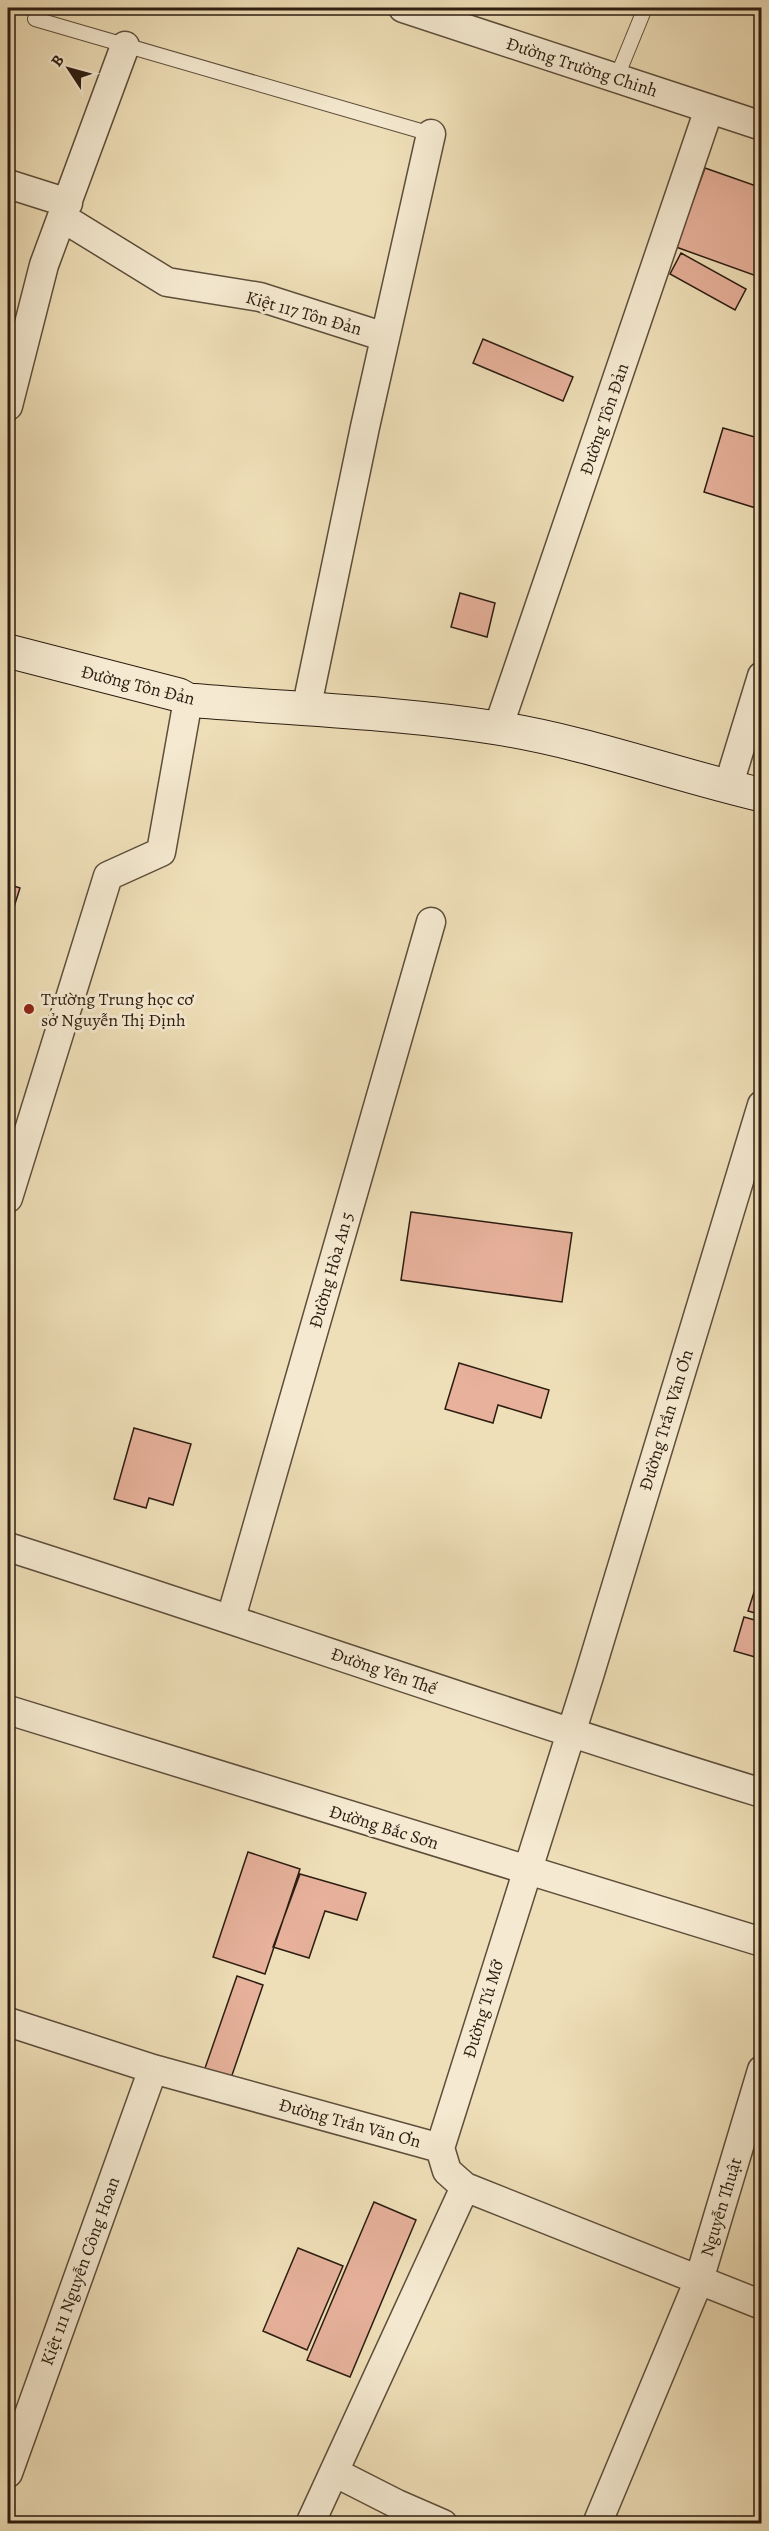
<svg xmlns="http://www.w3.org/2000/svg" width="769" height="2531" font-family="Alegreya,serif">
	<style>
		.building { fill: #e7b19b; stroke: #2c1d11; stroke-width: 1.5 }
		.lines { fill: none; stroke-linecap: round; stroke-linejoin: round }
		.lane-casing { stroke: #5d4e3b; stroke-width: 16 }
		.street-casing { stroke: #5d4e3b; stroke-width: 31 }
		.secondary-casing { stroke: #2c1d11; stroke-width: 35 }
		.lane { stroke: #f5ead1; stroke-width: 14 }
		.street { stroke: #f5ead1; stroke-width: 28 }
		.secondary { stroke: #f5ead1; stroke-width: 33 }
		.poi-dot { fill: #8f2418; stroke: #f5ead1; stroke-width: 2 }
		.labels { text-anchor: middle; stroke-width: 6; stroke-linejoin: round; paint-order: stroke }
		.street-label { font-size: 18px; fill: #2c1d11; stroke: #f5ead1 }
		.poi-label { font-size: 18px; fill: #2c1d11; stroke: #f5ead1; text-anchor: start }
	</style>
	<rect width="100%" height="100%" fill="#efdfb8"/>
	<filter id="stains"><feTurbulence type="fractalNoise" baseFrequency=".00333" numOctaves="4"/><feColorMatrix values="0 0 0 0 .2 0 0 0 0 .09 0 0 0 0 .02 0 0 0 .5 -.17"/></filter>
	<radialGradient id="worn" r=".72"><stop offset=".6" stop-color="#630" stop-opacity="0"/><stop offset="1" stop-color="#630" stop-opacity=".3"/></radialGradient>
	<!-- building -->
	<path class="building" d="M705 168 762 188V278L676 247Z
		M681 253 746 289 735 310 670 274Z
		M483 339 573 377 563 401 473 363Z
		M723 428 762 439V500L759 509 704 492Z
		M460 593 495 603 487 637 451 627Z
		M8 884 20 888 8 926Z
		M411 1212 572 1233 562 1302 401 1280Z
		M459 1363 549 1390 541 1418 498 1405 493 1423 445 1409Z
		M134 1428 191 1444 173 1505 149 1498 146 1508 114 1499Z
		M757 1583 762 1585V1615L748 1611Z
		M744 1617 762 1622V1659L734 1651Z
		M248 1852 300 1869 265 1974 213 1957Z
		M300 1874 366 1893 357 1920 325 1911 309 1958 273 1947Z
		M237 1976 263 1985 230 2081 204 2071Z
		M374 2202 416 2220 350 2377 307 2360Z
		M298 2248 343 2266 307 2350 263 2331Z"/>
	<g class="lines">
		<!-- lane casing -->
		<g class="lane-casing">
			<path id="lane" d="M35 19 431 134
				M616 79 645 8"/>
		</g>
		<!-- street casing -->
		<g class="street-casing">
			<path id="street" d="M403 8 762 126
				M8 184 68 203
				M63 218 167 282 260 297 385 337
				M8 406 44 265 125 46
				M306 710 365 427 431 134
				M498 728 709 109
				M728 787 762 676
				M8 1198 108 876 161 852 188 700
				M8 1547C260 1627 509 1716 762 1793
				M231 1618 431 922
				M8 1710 762 1942
				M8 2022 153 2069 440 2148
				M440 2148 589 1676 762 1105
				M440 2148 447 2171 465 2187 762 2305
				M334 2472 397 2504 443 2524
				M8 2473 153 2069
				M310 2524 465 2187
				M597 2524 699 2280 762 2070"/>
		</g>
		<!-- secondary casing -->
		<g class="secondary-casing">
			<path id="secondary" d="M8 651 179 695 188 700C291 709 395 712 497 728 586 742 673 774 762 795"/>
		</g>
		<!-- lane -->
		<use href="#lane" class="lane"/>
		<!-- street -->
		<use href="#street" class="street"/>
		<!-- secondary -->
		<use href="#secondary" class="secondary"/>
	</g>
	<!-- markers -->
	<circle class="poi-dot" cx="29" cy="1009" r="6"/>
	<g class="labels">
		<!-- street labels -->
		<g class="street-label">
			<text transform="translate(582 67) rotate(18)" y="6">Đường Trường Chinh</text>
			<text transform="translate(304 313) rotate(16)" y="6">Kiệt 117 Tôn Đản</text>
			<text transform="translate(604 419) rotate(-71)" y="6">Đường Tôn Đản</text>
			<text transform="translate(138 685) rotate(14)" y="6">Đường Tôn Đản</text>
			<text transform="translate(331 1270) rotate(-74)" y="6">Đường Hòa An 5</text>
			<text transform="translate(666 1420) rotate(-73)" y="6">Đường Trần Văn Ơn</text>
			<text transform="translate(384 1671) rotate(19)" y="6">Đường Yên Thế</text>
			<text transform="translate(384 1827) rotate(17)" y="6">Đường Bắc Sơn</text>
			<text transform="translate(483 2009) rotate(-73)" y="6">Đường Tú Mỡ</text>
			<text transform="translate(350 2123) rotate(15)" y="6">Đường Trần Văn Ơn</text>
			<text transform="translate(721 2207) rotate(-73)" y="6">Nguyễn Thuật</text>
			<text transform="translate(80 2271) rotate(-70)" y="6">Kiệt 111 Nguyễn Công Hoan</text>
		</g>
		<!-- poi labels -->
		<g class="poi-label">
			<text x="41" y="1005">Trường Trung học cơ<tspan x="41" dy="21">sở Nguyễn Thị Định</tspan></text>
		</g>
	</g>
	<!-- margin -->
	<rect width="769" height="2531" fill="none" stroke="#efdfb8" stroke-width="30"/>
	<rect x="9" y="9" width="751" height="2513" fill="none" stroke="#2c1d11" stroke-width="3"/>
	<rect x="15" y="15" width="739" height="2501" fill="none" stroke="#2c1d11" stroke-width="1.5"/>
	<!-- north arrow -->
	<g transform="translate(69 69) rotate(306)" stroke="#f5ead1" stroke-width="4.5" paint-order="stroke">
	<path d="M0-4.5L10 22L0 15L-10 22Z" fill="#2c1d11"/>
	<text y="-9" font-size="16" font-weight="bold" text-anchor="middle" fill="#2c1d11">B</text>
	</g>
	<rect width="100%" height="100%" filter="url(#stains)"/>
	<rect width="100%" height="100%" fill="url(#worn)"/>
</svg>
